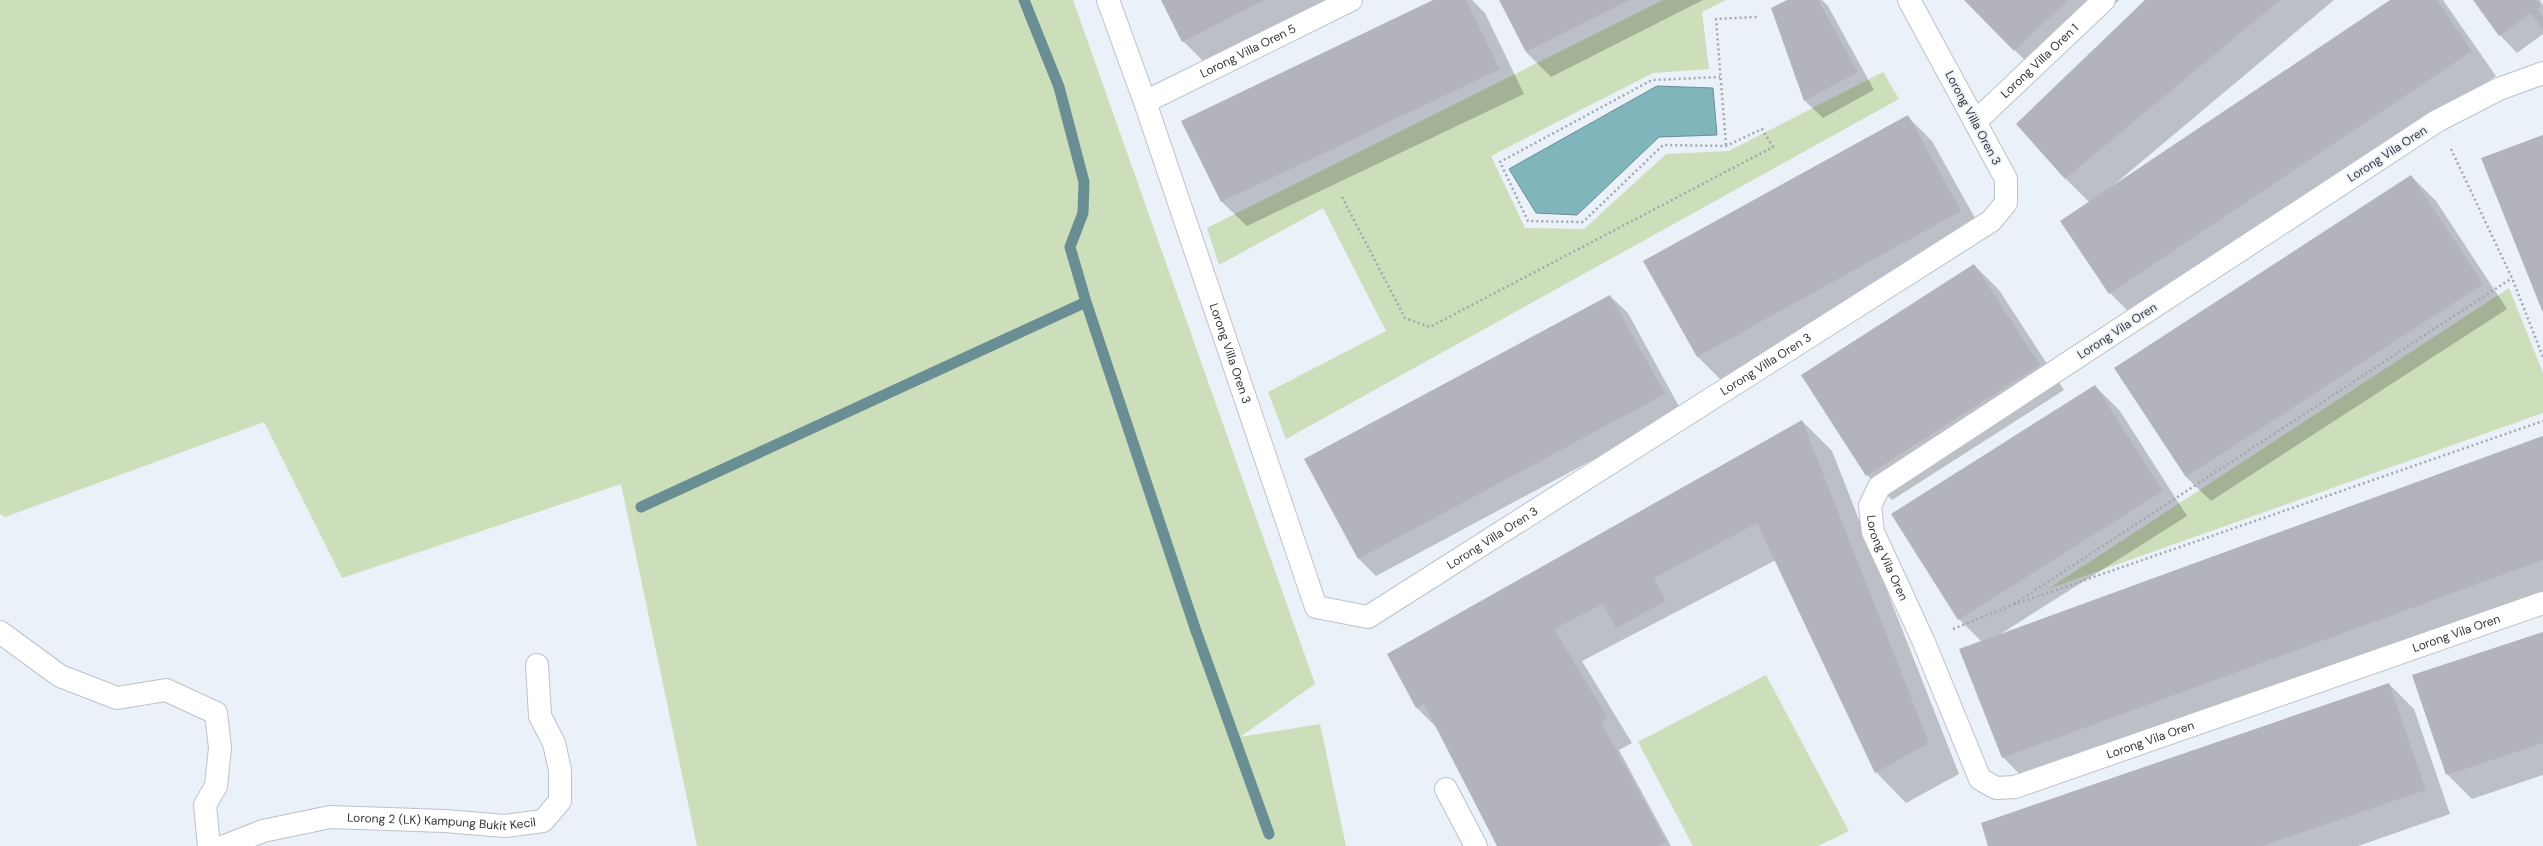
<svg xmlns="http://www.w3.org/2000/svg" width="2543" height="846" font-family="'DM Sans',sans-serif">
	<style>
		.green { fill: #ccdeba }
		.water { fill: #80b5bb; stroke: #698e93 }
		.shadow { fill: #0003 }
		.lines { fill: none; stroke-linecap: round; stroke-linejoin: round }
		.stream { stroke: #698e93; stroke-width: 11 }
		.building { fill: #b3b3bb }
		.minor-casing { stroke: #bcc2c9; stroke-width: 24 }
		.path { stroke: #a3a7ad; stroke-width: 2.5; stroke-dasharray: 2 3; stroke-linecap: butt }
		.minor { stroke: #fff; stroke-width: 22 }
		.labels { text-anchor: middle; stroke-width: 4; stroke-linejoin: round; paint-order: stroke }
		.street-label { font-size: 12px; fill: #323437; stroke: #ebf1f8 }
	</style>
	<rect width="100%" height="100%" fill="#ebf1f8"/>
	<!-- green -->
	<path class="green" d="M0 0H1073L1315 684 1240 737 1320 724 1346 846H697L621 484 342 578 264 422 5 517 0 514Z
		M1663 0H1726L1702 12 1709 69 1653 73 1491 156 1525 228 1584 229 1666 154 1729 151 1883 72 1899 99 1286 439 1268 392 1386 331 1323 208 1219 265 1207 228Z
		M2509 288 2543 373V413L2048 589Z
		M1766 675 1849 831 1818 846H1693L1638 742Z"/>
	<!-- water -->
	<path class="water" d="M1657 86 1713 88 1717 135 1659 137 1577 215 1536 213 1509 169Z"/>
	<!-- shadow -->
	<path class="shadow" d="M1162 0H1338L1208 66 1183 41Z
		M1435 0H1472L1485 13 1524 94 1247 226 1222 202 1183 121Z
		M1500 0H1703L1551 77 1526 52Z
		M1789 0H1822L1828 6 1874 90 1823 118 1805 101 1772 9Z
		M1966 0H2119L2039 75Z
		M2147 0H2334L2109 189 2392 0H2443L2496 76 2135 318 2110 293 2089 202 2066 179Z
		M2474 0H2540L2543 5V34L2517 53 2500 35Z
		M1908 117 1932 141 1985 236 1722 381 1697 356Z
		M2411 176 2436 201 2507 309 2211 501 2186 477 2115 368Z
		M1974 265 1999 290 2064 390 1892 500 1867 475Z
		M1610 296 1628 313 1682 412 1376 576 1359 559 1305 459Z
		M2095 386 2120 411 2187 516 1999 635 2543 437V593L2027 782 2003 757 1982 642 1959 619 1892 514Z
		M1802 421 1832 451 1959 774 1906 803 1876 772 1776 560 1582 661 1632 743 1619 750 1671 846H1498L1438 729 1417 708 1389 654Z
		M2543 633V775L2472 799 2447 774Z
		M2389 684 2414 709 2450 814 2358 846H1990Z"/>
	<g class="lines">
		<!-- stream -->
		<path class="stream" d="M1024 0 1059 87 1084 182 1083 213 1070 247 1086 302 1196 631 1269 834
			M641 507 1086 302"/>
	</g>
	<!-- building -->
	<path class="building" d="M1161 0H1265L1182 42Z
		M1433 0H1466L1500 69 1221 202 1181 121Z
		M1499 0H1630L1526 52Z
		M1787 0H1818L1858 72 1804 101 1771 8Z
		M1964 0H2068L2014 51Z
		M2145 0H2280L2065 179 2016 124Z
		M2390 0H2437L2472 51 2109 294 2060 221Z
		M2473 0H2536L2541 6 2537 9 2543 17V29L2531 13 2499 36Z
		M1908 115 1961 211 1697 357 1643 261Z
		M2543 135V313L2481 158Z
		M2411 175 2483 284 2186 477 2114 368Z
		M1974 264 2040 365 1866 476 1801 375Z
		M1610 295 1665 394 1358 559 1304 459Z
		M2095 385 2163 491 1958 620 1891 514Z
		M1802 420 1929 743 1875 773 1757 523 1654 578 1666 601 1616 628 1603 604 1554 629 1608 718 1601 722 1666 842 1658 846H1497L1424 704 1416 708 1387 654Z
		M2543 436V560L2002 758 1959 649Z
		M2543 632V743L2446 775 2412 675Z
		M2389 683 2426 790 2262 846H1988L1981 823Z"/>
	<g class="lines">
		<!-- minor casing -->
		<g class="minor-casing">
			<g id="minor">
				<path id="s1" d="M1108 0 1145 102 1316 607 1368 617 1991 221 2006 203V179L1909 0"/>
				<path id="s2" d="M2543 73 2499 89 2437 121 1879 487 1870 506 1873 532 1923 640 1980 779 1996 788 2015 787 2543 603"/>
				<path id="s3" d="M1145 102 1351 0"/>
				<path id="s4" d="M1975 122 2104 0"/>
				<path d="M0 632 60 676 117 698 166 690 216 713 220 748 216 786 205 805 209 846"/>
				<path d="M1446 789 1476 846"/>
				<path id="s5" d="M225 846 263 831 330 817 445 821 505 826 543 821 560 801V770L554 743 540 716 537 665"/>
			</g>
		</g>
		<!-- path -->
		<path class="path" d="M1726 145 1716 19 1757 17
			M2451 149 2512 278 2543 357
			M1342 197 1405 318 1430 327 1773 147 1762 129 1726 146 1663 145 1583 222 1528 221 1500 162 1652 80 1720 77
			M2014 604 2512 278
			M1953 629 2010 606 2543 421"/>
		<!-- minor -->
		<use href="#minor" class="minor"/>
	</g>
	<g class="labels">
		<!-- street labels -->
		<g class="street-label">
			<text dy="4" stroke="none"><textPath href="#s3" startOffset="115">Lorong Villa Oren 5</textPath></text>
			<text dy="4" stroke="none"><textPath href="#s4" startOffset="89">Lorong Villa Oren 1</textPath></text>
			<text transform="translate(1973 118) rotate(62)" y="4">Lorong Villa Oren 3</text>
			<text transform="translate(2387 154) rotate(-33)" y="4">Lorong Vila Oren</text>
			<text transform="translate(2117 331) rotate(-33)" y="4">Lorong Vila Oren</text>
			<text dy="4" stroke="none"><textPath href="#s1" startOffset="374">Lorong Villa Oren 3</textPath></text>
			<text dy="4" stroke="none"><textPath href="#s1" startOffset="1166">Lorong Villa Oren 3</textPath></text>
			<text dy="4" stroke="none"><textPath href="#s1" startOffset="842">Lorong Villa Oren 3</textPath></text>
			<text dy="4" stroke="none"><textPath href="#s2" startOffset="860">Lorong Vila Oren</textPath></text>
			<text dy="4" stroke="none"><textPath href="#s2" startOffset="1605">Lorong Vila Oren</textPath></text>
			<text dy="4" stroke="none"><textPath href="#s2" startOffset="1281">Lorong Vila Oren</textPath></text>
			<text dy="4" stroke="none"><textPath href="#s5" startOffset="221">Lorong 2 (LK) Kampung Bukit Kecil</textPath></text>
		</g>
	</g>
</svg>
